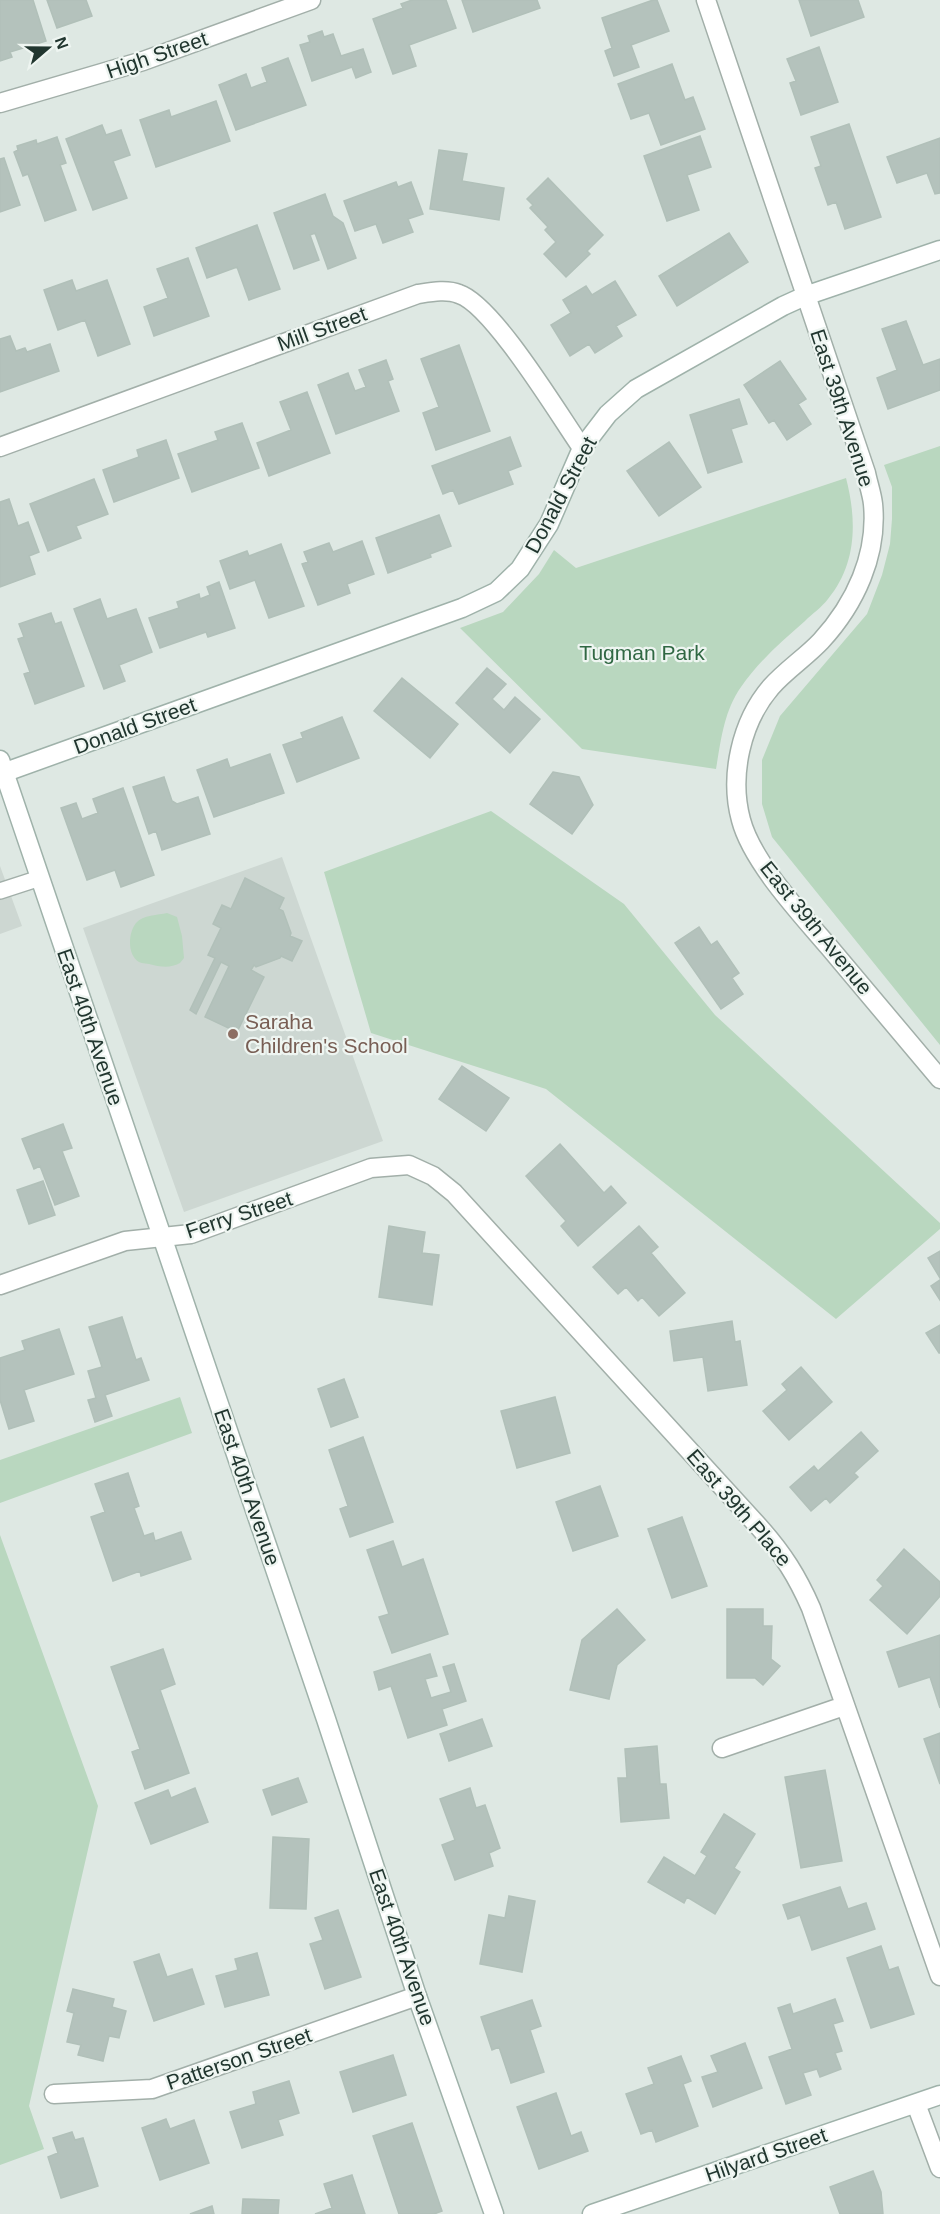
<svg xmlns="http://www.w3.org/2000/svg" width="940" height="2214" font-family="Helvetica,sans-serif">
	<style>
		.built { fill: #cdd7d2 }
		.green { fill: #b9d7bf }
		.building { fill: #b4c2bc; stroke: #b1c0b9; stroke-width: 1.5 }
		.lines { fill: none; stroke-linecap: round; stroke-linejoin: round }
		.lane-casing { stroke: #a2afa9; stroke-width: 18 }
		.street-casing { stroke: #a2afa9; stroke-width: 21 }
		.secondary-casing { stroke: #9fb2aa; stroke-width: 21 }
		.lane { stroke: #fff; stroke-width: 15 }
		.street { stroke: #fff; stroke-width: 18 }
		.secondary { stroke: #fff; stroke-width: 18 }
		.education-dot { fill: #8d6e63; stroke: #eef5f1; stroke-width: 2 }
		.labels { text-anchor: middle; stroke-width: 4.5; stroke-linejoin: round; paint-order: stroke }
		.street-label { font-size: 21px; fill: #21362f; stroke: #eef5f1 }
		.park-label { font-size: 21px; fill: #306843; stroke: #eef5f1 }
		.education-label { font-size: 21px; fill: #785e54; stroke: #eef5f1; text-anchor: start }
	</style>
	<rect width="100%" height="100%" fill="#dee8e3"/>
	<!-- built -->
	<path class="built" d="M282 857 383 1141 184 1212 83 928Z
		M0 866 22 926 0 934Z"/>
	<!-- green -->
	<path class="green" d="M940 446V1045L772 837 762 804V760L780 716 867 614 882 575 890 544 892 519V487L884 465Z
		M846 478C857 520 857 564 828 599 822 607 812 614 805 621 782 641 759 661 741 687 724 711 721 740 716 769L582 749 460 628 503 612 539 574 554 550 576 568Z
		M491 811 624 904 715 1015 940 1223V1229L836 1319 546 1089 371 1033 324 872Z
		M167 913 177 917 182 936 184 958 180 963C171 968 162 967 153 965 148 963 142 964 139 962 127 955 128 933 136 923 143 915 158 915 167 913Z
		M180 1397 192 1433 0 1503V1460Z
		M0 1535 98 1806 29 2106 44 2149 0 2165Z"/>
	<!-- building -->
	<path class="building" d="M0 0H33L46 41 10 52 12 57 0 61Z
		M47 0H86L92 16 57 28Z
		M412 0H446L456 28 409 45 416 66 393 74 373 19 403 8 401 4Z
		M462 0H537L540 8 473 32Z
		M653 0H657L669 31 631 45 639 67 614 76 605 51 612 48 602 18Z
		M799 0H858L864 17 811 36Z
		M322 31 324 37 333 34 341 56 363 49 371 72 356 78 352 67 312 81 300 45 310 42 308 36Z
		M819 47 838 102 801 115 790 83 796 81 787 59Z
		M288 58 306 105 236 130 219 85 246 74 251 88 267 82 262 68Z
		M672 64 685 100 693 97 705 129 661 145 649 113 631 119 618 84Z
		M216 101 230 141 156 167 140 120 169 110 171 117Z
		M849 124 881 217 845 229 836 202 828 205 815 168 821 166 811 137Z
		M102 125 106 135 121 130 130 155 113 161 127 198 93 210 66 139Z
		M700 136 711 167 687 175 699 210 667 221 644 156Z
		M57 137 66 163 60 165 76 210 45 221 28 174 23 176 14 152 18 150 17 146 36 140 37 144Z
		M940 138V193L935 194 927 173 897 183 887 157Z
		M439 150 467 154 462 181 504 188 499 220 430 209Z
		M4 158 20 205 0 212V159Z
		M548 178 603 235 587 251 590 254 566 277 544 254 556 242 545 230 548 227 530 208 533 205 527 199Z
		M396 182 398 187 411 182 423 214 408 219 413 232 383 243 376 224 355 231 344 201Z
		M325 194 333 216 343 223 356 258 328 269 315 233 310 235 319 260 294 269 274 213Z
		M257 225 280 289 249 300 237 267 207 278 196 248Z
		M729 233 748 262 677 306 659 276Z
		M188 258 209 316 154 336 144 307 168 298 157 269Z
		M72 280 76 291 107 280 130 344 98 356 85 320 58 330 44 290Z
		M615 281 636 315 616 326 622 336 595 353 589 344 570 356 551 325 571 313 563 300 586 286 592 295Z
		M906 321 923 365 940 359V390L888 409 877 378 897 370 882 329Z
		M10 336 16 351 25 348 27 352 50 344 59 371 0 392V339Z
		M459 345 490 431 436 450 423 413 439 407 421 359Z
		M386 360 393 379 388 381 399 411 336 434 318 385 348 373 355 391 366 387 359 370Z
		M780 361 806 399 798 404 811 424 787 440 774 420 769 423 744 385Z
		M307 392 330 453 269 476 257 443 291 430 280 402Z
		M739 399 747 424 731 429 742 462 708 473 690 415Z
		M242 423 259 468 192 492 178 454 218 440 215 432Z
		M510 437 521 466 508 471 513 484 459 504 453 490 443 494 432 466Z
		M166 440 179 478 114 502 103 470 139 457 137 450Z
		M669 442 701 487 659 516 627 471Z
		M94 479 108 514 76 526 81 538 48 551 30 504Z
		M9 499 18 526 28 522 39 552 29 556 35 574 0 587V502Z
		M439 515 451 546 430 554 431 557 388 573 376 538Z
		M362 541 374 574 347 584 350 593 318 605 302 564 308 562 304 552 329 543 333 552Z
		M281 544 304 606 269 618 255 580 230 589 220 561 247 551 249 556Z
		M219 582 235 628 208 637 206 632 160 648 149 618 179 608 177 602 199 594 200 599 210 595 207 587Z
		M100 599 107 619 136 609 152 652 119 665 125 681 104 689 74 609Z
		M51 613 55 624 61 622 84 686 35 704 24 674 30 672 18 639 24 637 19 624Z
		M487 668 506 684 492 699 504 710 515 697 540 719 510 753 456 703Z
		M402 678 458 724 430 758 374 711Z
		M342 717 359 758 297 782 283 745 303 738 301 733Z
		M270 754 284 793 214 817 197 770 227 759 230 768Z
		M553 772 579 777 593 805 572 834 530 804Z
		M164 777 172 801 177 804 198 797 210 834 162 850 156 831 149 834 133 787Z
		M123 788 154 875 121 887 115 870 87 880 61 808 76 803 82 819 98 813 93 799Z
		M245 878 284 898 279 909 283 911 291 933 290 936 302 941 292 961 281 956 280 958 256 967 254 965 251 970 264 977 237 1032 205 1017 229 966 221 962 196 1014 190 1010 215 958 208 955 221 928 213 924 222 905 231 909Z
		M699 927 711 945 717 941 739 973 732 978 743 994 721 1009 675 943Z
		M462 1066 509 1098 486 1131 439 1099Z
		M63 1124 72 1148 62 1151 79 1196 55 1205 40 1166 34 1169 22 1139Z
		M560 1144 604 1193 611 1186 626 1203 578 1246 561 1226 566 1221 526 1176Z
		M43 1181 55 1215 29 1224 17 1190Z
		M389 1226 425 1232 422 1253 439 1255 432 1305 379 1297Z
		M639 1226 658 1247 651 1253 685 1293 659 1316 642 1297 638 1301 626 1287 618 1294 593 1267Z
		M940 1251V1278L928 1258Z
		M940 1280V1300L931 1286Z
		M122 1317 136 1360 141 1358 149 1380 105 1395 112 1416 95 1422 88 1400 96 1398 88 1371 102 1367 89 1327Z
		M732 1321 735 1342 740 1341 747 1385 708 1391 703 1357 674 1361 670 1331Z
		M940 1325V1353H939L926 1333Z
		M59 1329 74 1374 24 1390 34 1421 9 1429 0 1400V1358L25 1350 22 1341Z
		M801 1367 832 1402 789 1440 763 1411 787 1390 782 1384Z
		M344 1379 358 1417 331 1427 318 1389Z
		M555 1397 570 1453 517 1468 501 1411Z
		M861 1432 878 1451 854 1473 858 1477 830 1503 826 1498 811 1511 790 1487 814 1466 818 1471Z
		M363 1437 393 1522 350 1537 340 1509 348 1506 329 1450Z
		M128 1473 139 1506 134 1508 144 1536 153 1533 155 1541 181 1532 191 1559 141 1576 140 1571 113 1581 91 1517 105 1512 95 1484Z
		M600 1486 618 1536 573 1551 556 1502Z
		M682 1517 707 1586 672 1598 648 1529Z
		M393 1541 402 1567 423 1559 448 1634 392 1653 379 1617 389 1614 367 1550Z
		M904 1549 940 1582V1596L907 1634 870 1600 883 1586 877 1580Z
		M617 1609 645 1640 617 1665 609 1699 570 1690 582 1640Z
		M727 1609H763V1626H772L771 1659 780 1666 763 1685 755 1678H727Z
		M940 1635V1708L930 1677 899 1687 887 1652Z
		M163 1649 175 1684 160 1690 189 1773 145 1789 132 1752 140 1749 111 1667Z
		M430 1654 437 1676 425 1679 431 1698 451 1692 443 1667 454 1664 466 1701 442 1709 447 1725 408 1738 391 1686 379 1690 374 1672Z
		M482 1719 492 1746 449 1761 440 1734Z
		M940 1733V1784L924 1739Z
		M657 1746 660 1784H666L669 1818 621 1822 618 1778H627L625 1749Z
		M825 1770 842 1861 801 1868 785 1777Z
		M298 1778 307 1802 272 1815 263 1790Z
		M195 1788 208 1822 151 1844 135 1803 168 1790 171 1798Z
		M470 1788 476 1808 485 1805 500 1848 489 1853 493 1866 455 1880 442 1845 455 1840 440 1799Z
		M724 1814 755 1834 734 1868 740 1872 715 1914 687 1897 684 1903 648 1882 664 1857 695 1876 707 1856 701 1852Z
		M273 1837 309 1839 306 1909 270 1908Z
		M840 1887 848 1909 866 1903 875 1929 812 1950 800 1915 788 1919 783 1905Z
		M509 1896 535 1901 522 1972 480 1964 489 1915 505 1918Z
		M338 1910 361 1977 325 1989 310 1944 323 1940 315 1918Z
		M881 1946 889 1970 898 1967 914 2014 871 2028 847 1958Z
		M257 1953 269 1995 225 2007 216 1976 238 1970 235 1959Z
		M159 1954 167 1977 192 1969 204 2004 154 2021 134 1962Z
		M73 1989 114 1999 112 2007 126 2011 119 2038 109 2036 103 2061 78 2055 81 2045 67 2042 74 2013 67 2011Z
		M835 1999 843 2021 833 2024 842 2051 835 2053 841 2069 820 2077 817 2069 803 2073 811 2095 786 2104 769 2057 792 2049 778 2008 790 2004 793 2014Z
		M532 2000 541 2026 530 2030 544 2072 511 2083 499 2047 492 2050 481 2017Z
		M745 2043 762 2088 713 2107 702 2077 718 2072 711 2056Z
		M393 2055 406 2095 353 2112 340 2072Z
		M681 2056 691 2081 683 2084 698 2126 656 2142 652 2130 641 2134 626 2094 654 2084 648 2068Z
		M289 2081 299 2113 278 2120 283 2135 242 2148 230 2112 256 2104 253 2092Z
		M556 2093 571 2136 581 2132 588 2151 539 2169 517 2107Z
		M166 2119 170 2129 194 2120 209 2163 160 2180 142 2128Z
		M412 2123 442 2211 434 2214H399L373 2136Z
		M72 2132 75 2140 83 2138 98 2186 61 2198 48 2157 58 2153 53 2138Z
		M873 2171 881 2192 883 2214H840L830 2187Z
		M352 2175 365 2214H315L332 2208 324 2184Z
		M243 2199 279 2200 278 2214H242Z
		M212 2206 214 2214H190Z"/>
	<g class="lines">
		<!-- lane casing -->
		<g class="lane-casing">
			<path id="lane" d="M0 891 40 878"/>
		</g>
		<!-- street casing -->
		<g class="street-casing">
			<path id="street" d="M706 0 866 473C868 483 872 494 873 504 878 555 855 604 821 641 806 657 786 670 771 687 741 722 729 776 741 820 752 862 801 914 829 947 866 991 903 1035 940 1079
				M0 103 143 61 311 0
				M0 447 418 294C431 292 447 289 459 294 493 305 559 415 582 448
				M0 1285 125 1241 191 1234 371 1168 409 1165 433 1176 454 1193 760 1528C783 1554 797 1576 811 1608L940 1976
				M722 1748 844 1706
				M54 2094 152 2089 417 1996
				M916 2104 940 2168"/>
		</g>
		<!-- secondary casing -->
		<g class="secondary-casing">
			<path id="secondary" d="M0 760 326 1719 417 1996 494 2214
				M0 774 462 608 496 592 520 569 549 524 582 448 608 414 636 389 783 306 805 296 940 250
				M592 2214 940 2095"/>
		</g>
		<!-- lane -->
		<use href="#lane" class="lane"/>
		<!-- street -->
		<use href="#street" class="street"/>
		<!-- secondary -->
		<use href="#secondary" class="secondary"/>
	</g>
	<!-- markers -->
	<circle class="education-dot" cx="233" cy="1034" r="6"/>
	<g class="labels">
		<!-- street labels -->
		<g class="street-label">
			<text transform="translate(157 55) rotate(-19)" y="7">High Street</text>
			<text transform="translate(322 329) rotate(-20)" y="7">Mill Street</text>
			<text transform="translate(842 408) rotate(72)" y="7">East 39th Avenue</text>
			<text transform="translate(561 495) rotate(-62)" y="7">Donald Street</text>
			<text transform="translate(135 726) rotate(-20)" y="7">Donald Street</text>
			<text transform="translate(816 928) rotate(51)" y="7">East 39th Avenue</text>
			<text transform="translate(90 1027) rotate(71)" y="7">East 40th Avenue</text>
			<text transform="translate(239 1215) rotate(-18)" y="7">Ferry Street</text>
			<text transform="translate(247 1487) rotate(71)" y="7">East 40th Avenue</text>
			<text transform="translate(739 1508) rotate(49)" y="7">East 39th Place</text>
			<text transform="translate(402 1947) rotate(71)" y="7">East 40th Avenue</text>
			<text transform="translate(239 2059) rotate(-19)" y="7">Patterson Street</text>
			<text transform="translate(766 2155) rotate(-19)" y="7">Hilyard Street</text>
		</g>
		<!-- park labels -->
		<g class="park-label">
			<text x="642" y="660">Tugman Park</text>
		</g>
		<!-- education labels -->
		<g class="education-label">
			<text x="245" y="1029">Saraha<tspan x="245" dy="24">Children's School</tspan></text>
		</g>
	</g>
	<!-- north arrow -->
	<g transform="translate(48 48) rotate(70)" stroke="#eef5f1" stroke-width="4.5" paint-order="stroke">
	<path d="M0-4.5L10 22L0 15L-10 22Z" fill="#21362f"/>
	<text y="-9" font-size="16" font-weight="bold" text-anchor="middle" fill="#21362f">N</text>
	</g>
</svg>
